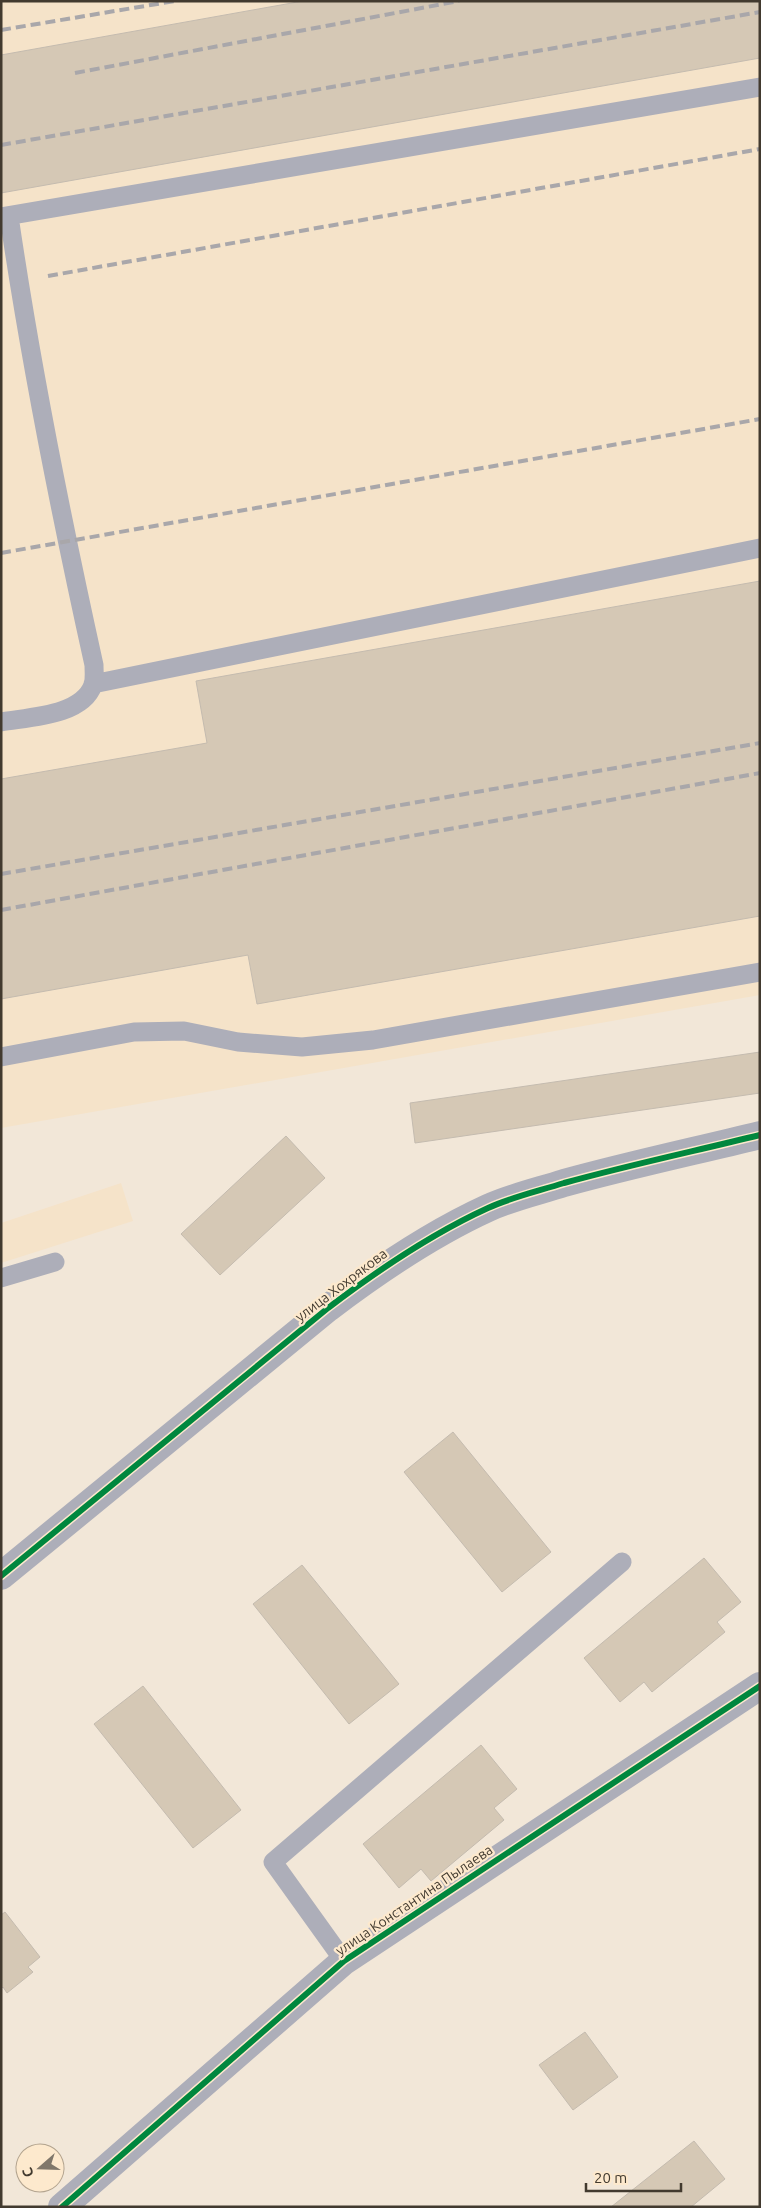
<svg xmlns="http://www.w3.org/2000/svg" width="761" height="2208" font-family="Ubuntu,sans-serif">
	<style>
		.built { fill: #f5e3c9 }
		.building { fill: #d5c8b5; stroke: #c4bbaf }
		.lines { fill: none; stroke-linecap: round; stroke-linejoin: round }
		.service { stroke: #adaeb9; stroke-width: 19 }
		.minor { stroke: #adaeb9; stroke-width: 28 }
		.rail { stroke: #a9a7aa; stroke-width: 4; stroke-dasharray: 10 5; stroke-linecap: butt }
		.cycleway-casing { stroke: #fde9cd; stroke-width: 9 }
		.cycleway { stroke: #00873e; stroke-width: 6 }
		.labels { text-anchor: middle; stroke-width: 4.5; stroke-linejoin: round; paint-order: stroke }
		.street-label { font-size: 14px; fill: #423a2f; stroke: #fde9cd }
	</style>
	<rect width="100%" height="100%" fill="#f2e7d8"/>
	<!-- built -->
	<path class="built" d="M1 1H760V995L1 1128Z
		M121 1183 133 1221 1 1263V1223Z"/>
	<!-- building -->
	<path class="building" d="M303 1H760V58L1 193V55Z
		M760 581V916L257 1004 248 955 1 999V779L207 743 196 681Z
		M760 1052V1093L415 1143 410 1103Z
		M286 1136 325 1178 220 1275 181 1234Z
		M453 1432 551 1552 502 1592 404 1472Z
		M704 1558 741 1602 717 1622 725 1632 652 1692 644 1682 620 1702 584 1658Z
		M302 1565 399 1684 349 1724 253 1604Z
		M143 1686 241 1810 193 1848 94 1724Z
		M481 1745 517 1789 494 1808 504 1820 431 1881 421 1869 399 1888 363 1844Z
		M5 1912 40 1957 28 1967 33 1972 7 1993 3 1987 1 1989V1915Z
		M585 2032 618 2077 573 2110 539 2065Z
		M694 2141 725 2179 691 2207H611Z"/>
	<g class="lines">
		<!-- service -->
		<path class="service" d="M1 217 760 87
			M93 684 760 548
			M1 722C29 717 82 716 93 685 95 679 94 672 94 665 61 516 31 367 9 216
			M1 1057 134 1032 184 1031 238 1042 302 1047 373 1040 760 972
			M1 1278 55 1262
			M344 1961 273 1862 622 1562"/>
		<!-- minor -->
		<path class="minor" d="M1 1576 328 1308C378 1270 431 1234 488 1208 512 1197 539 1191 564 1183 629 1165 695 1151 760 1135
			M62 2207 344 1961 760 1686"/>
		<!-- rail -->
		<path class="rail" d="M1 30 175 1
			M75 73 459 1
			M1 145 760 12
			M48 276 760 149
			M1 553 760 419
			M1 874 760 743
			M1 910 760 773"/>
		<!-- cycleway casing -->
		<g class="cycleway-casing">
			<path id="cycleway" d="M1 1576 328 1308C378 1270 431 1234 488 1208 512 1197 539 1191 564 1183 629 1165 695 1151 760 1135
				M62 2207 344 1961 760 1686"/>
		</g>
		<!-- cycleway -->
		<use href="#cycleway" class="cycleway"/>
	</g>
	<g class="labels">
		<!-- street labels -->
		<g class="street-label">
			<text transform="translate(341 1285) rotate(-37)" y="5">улица Хохрякова</text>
			<text transform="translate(414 1900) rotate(-34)" y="5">улица Константина Пылаева</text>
		</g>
	</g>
	<!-- border -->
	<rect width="761" height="2208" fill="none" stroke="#423a2f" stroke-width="5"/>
	<!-- north arrow -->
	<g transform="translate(40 2168) rotate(250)"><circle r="24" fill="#fde9cd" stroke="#b2a38e"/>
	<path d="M0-4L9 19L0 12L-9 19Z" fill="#80776a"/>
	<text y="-8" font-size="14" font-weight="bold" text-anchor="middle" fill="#423a2f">С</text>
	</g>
	<!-- scale -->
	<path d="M586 2183v8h95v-8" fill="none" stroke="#423a2f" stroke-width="2.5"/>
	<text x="594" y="2183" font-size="15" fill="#423a2f" stroke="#fde9cd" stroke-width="4" paint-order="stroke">20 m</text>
</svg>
